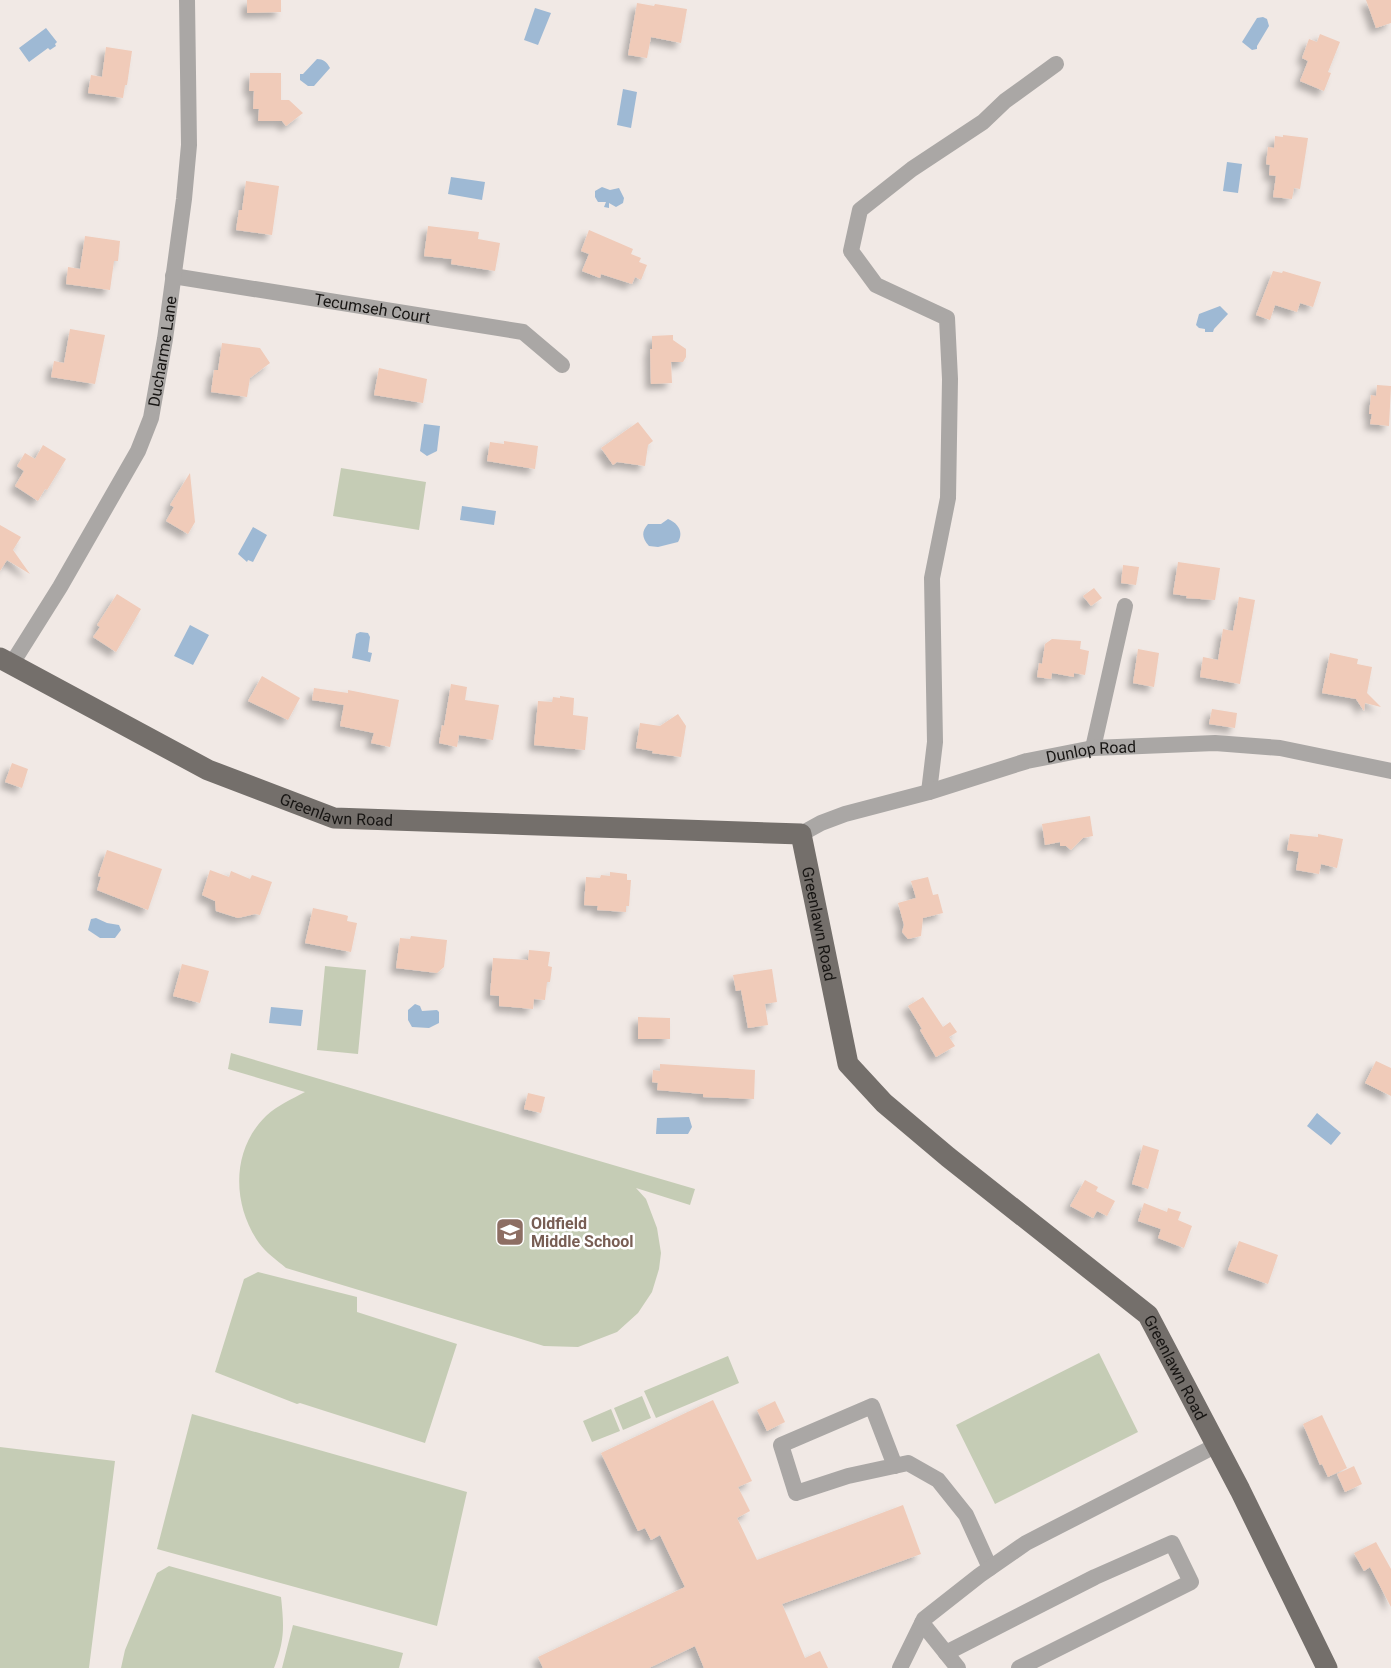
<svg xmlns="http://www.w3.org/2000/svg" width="1391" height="1668" font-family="Roboto,sans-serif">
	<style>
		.green { fill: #c5ccb5 }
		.water { fill: #9eb9d4 }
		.building { fill: #f0cbb9; filter: url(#shadow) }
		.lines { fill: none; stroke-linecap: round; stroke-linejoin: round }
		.minor { stroke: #aaa7a5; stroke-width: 16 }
		.major { stroke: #746f6b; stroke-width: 21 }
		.labels { text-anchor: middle; stroke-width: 5; stroke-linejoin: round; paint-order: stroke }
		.street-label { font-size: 16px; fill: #171513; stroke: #fff }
		.education-label { font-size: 16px; font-weight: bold; fill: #785e54; stroke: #fff; text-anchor: start }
	</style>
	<defs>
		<filter id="shadow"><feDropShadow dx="-5.5" dy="5.5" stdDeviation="3" flood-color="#0004"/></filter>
	</defs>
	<rect width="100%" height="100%" fill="#f1e9e5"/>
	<!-- green -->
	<path class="green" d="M341 468 426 482 419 530 333 516Z
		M325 966 366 970 358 1054 317 1050Z
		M231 1053 695 1189 690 1205 636 1188 646 1199 657 1228 661 1253 659 1269 652 1292 638 1313 617 1332 578 1347 544 1346 286 1268C277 1260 266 1253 259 1243 232 1205 231 1150 266 1116 278 1105 292 1099 305 1092L228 1069Z
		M258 1272 357 1297V1312L457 1344 425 1443 300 1403 297 1404 215 1372 244 1279Z
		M1099 1353 1138 1432 995 1504 956 1425Z
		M728 1356 739 1383 656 1418 644 1391Z
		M642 1396 651 1418 623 1430 614 1408Z
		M611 1409 620 1431 592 1442 583 1421Z
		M192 1414 467 1492 437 1626 157 1549Z
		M0 1447 115 1461 89 1668H0Z
		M169 1566 281 1597C284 1626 285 1640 274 1668H121L125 1650 157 1573Z
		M293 1625 403 1653 399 1668H282Z"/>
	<!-- water -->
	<path class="water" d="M535 8 551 13 538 45 524 40Z
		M1263 17 1267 19 1269 26 1257 46V49L1252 50 1242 42 1257 18Z
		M46 28 57 42 55 44 56 46 50 50 48 48 29 62 19 48Z
		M317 59C323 59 327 62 330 68L314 86H308L300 80V74H303Z
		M623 89 637 92 631 128 617 125Z
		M1227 162 1242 164 1238 193 1223 191Z
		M451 177 485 182 482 200 448 194Z
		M602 187 610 190 619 188 624 198 623 203 616 207 609 203V208L604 207 606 202H598L595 197V191Z
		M1220 306 1228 314 1214 329 1213 332H1205V329L1199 328 1196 325 1199 314Z
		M424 424 440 426 437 451 427 456 420 451Z
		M462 506 496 511 494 525 460 520Z
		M668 519C678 523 684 532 678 542L658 547 649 546C642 538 641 532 648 524H661Z
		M253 527 267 535 253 562 248 560 247 562 238 554Z
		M190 625 209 635 193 665 174 656Z
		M360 632 368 633 370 637 368 652 372 653 370 662 352 658 356 634Z
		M96 918 107 923 119 925 121 930 115 938H100L88 930 91 919Z
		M415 1004 420 1006 422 1011 437 1010 439 1012V1023L429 1028 412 1027 408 1020V1010Z
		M271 1007 303 1010 301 1026 269 1023Z
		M1317 1113 1341 1133 1331 1145 1307 1126Z
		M689 1117 692 1127 688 1134H656L657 1118Z"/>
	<!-- building -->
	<path class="building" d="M247 0H281V12L247 13Z
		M1366 0H1391V23L1376 28Z
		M637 3 654 6 655 4 687 9 681 43 651 37 647 58 628 55Z
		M1320 34 1340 42 1328 72 1331 73 1324 91 1300 81 1308 61 1302 58 1309 39 1317 42Z
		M106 47 132 51 127 85H125L123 98 88 93 91 75 102 77Z
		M250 73H281V100H289L303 113 286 126 282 121H258L259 109H253L254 91H249Z
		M1283 135 1308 138 1300 189 1294 188 1292 199 1273 197 1276 176 1269 175 1270 165 1266 164 1268 147 1274 148 1275 136 1283 137Z
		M246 181 279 186 272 235 236 230 239 210H242Z
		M428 226 479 232 478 239 500 243 495 271 451 264 452 259 424 256Z
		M589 230 633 249 631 254 641 258 639 262 647 265 641 280 635 277 632 284 601 274 600 278 582 271 589 254 581 251Z
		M85 236 120 241 118 261H114L110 290 66 284 68 267 80 269Z
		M1273 271 1282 273 1283 271 1321 282 1313 307 1300 303 1297 312 1275 305 1270 320 1256 315Z
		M70 329 105 335 95 384 51 377 54 361 64 363Z
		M673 335V340L686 349V357L683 362H671L672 383 651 384 650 349H652V336Z
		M222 343 260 348 270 363 250 378 247 397 211 392 214 370H218Z
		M379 368 427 379 423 403 374 395Z
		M1377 385 1391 386 1389 426 1370 424 1372 414H1369L1371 395 1376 396Z
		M638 422 653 441 648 445 645 466 617 462 613 465 601 448Z
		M504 441 538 446 535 469 487 461 490 442 504 444Z
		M43 445 66 459 47 490 45 489 38 501 15 486 24 471 17 466 25 453 35 459Z
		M190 473 195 522 188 534 166 521 174 507 170 505Z
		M0 525 21 537 13 550 30 574 7 560 0 571Z
		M1178 562 1220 568 1215 600 1186 598 1187 596 1173 594Z
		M1123 565 1139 567 1136 585 1121 583Z
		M1094 588 1102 598 1091 606 1083 596Z
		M117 594 141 609 116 652 93 637 100 627 97 625Z
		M1239 597 1255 600 1240 684 1200 677 1203 657 1218 660 1223 629 1233 631Z
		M1052 639 1081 641 1080 649 1089 651 1085 675 1074 673V677L1052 673 1051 679 1037 677 1039 663 1042 664 1045 644Z
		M1138 649 1159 653 1154 687 1133 683Z
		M1330 653 1358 659 1357 664 1372 667 1367 693 1381 707 1365 703 1364 711 1356 699 1322 693Z
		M262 676 300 698 288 720 248 701Z
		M451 684 467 687 465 700 499 705 493 740 459 735 457 747 439 743 442 725 444 726Z
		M314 688 348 693V690L399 700 390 747 371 743 374 733 340 726 344 705 312 700Z
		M560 696 574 698 573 715 588 717 585 750 534 745 538 701 552 702 553 697 560 698Z
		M1212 709 1237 713 1235 728 1209 724Z
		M678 714 686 726 681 757 652 753 653 751 636 748 640 723 660 726Z
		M12 763 28 769 22 788 5 782Z
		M1090 816 1093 836 1083 838 1071 850 1066 846H1060V842L1045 845 1042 824Z
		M1290 834 1318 837V834L1343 839 1337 868 1321 864 1319 874 1296 870 1299 852 1287 850Z
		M107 850 162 869 148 910 97 890 101 877 98 876Z
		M210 870 229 877 231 871 250 879 252 875 272 882 260 915 255 914 238 918 216 911 215 901 202 895Z
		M610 872 627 874V880H631L629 906H626V912L597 910 598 906 584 905 586 877 600 878 601 875 610 876Z
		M928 877 933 895 938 894 943 913 923 918 921 936 908 939 902 932 904 925 898 903 916 898 911 881Z
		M313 908 345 915 348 916 347 921 357 923 351 952 305 943Z
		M411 936 447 940 444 967 437 973 396 968 400 938 410 939Z
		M529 950 550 952 548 966 552 967 550 982H547L545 1000 534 999 533 1009 499 1006V996L490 995 493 958 528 960Z
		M182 964 209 971 200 1003 173 996Z
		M772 969 777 1002 765 1004 768 1025 748 1028 741 990 736 991 733 975Z
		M923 997 943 1027 950 1022 957 1032 949 1037 955 1046 936 1057 920 1030 922 1029 908 1006Z
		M638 1017 670 1018V1039H638Z
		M1376 1061 1391 1068V1096L1365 1083Z
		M660 1064 755 1070 754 1099 703 1097V1094L657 1090 658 1083 652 1082 653 1070 660 1071Z
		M528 1093 545 1097 541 1113 524 1109Z
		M1143 1145 1159 1150 1148 1189 1132 1184Z
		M1085 1180 1098 1187 1096 1191 1115 1201 1107 1216 1097 1211 1093 1218 1070 1206Z
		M1144 1203 1167 1212 1168 1208 1181 1212 1178 1220 1192 1226 1184 1248 1158 1238 1161 1229 1138 1221Z
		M1239 1241 1278 1255 1268 1284 1228 1270Z
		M713 1400 752 1481 738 1487 750 1511 737 1518 757 1560 903 1505 921 1554 782 1604 805 1658 820 1651 828 1668H704L695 1646 649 1668H543L538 1657 685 1587 660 1535 651 1540 645 1528 638 1531 601 1453Z
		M775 1401 785 1422 767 1431 757 1410Z
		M1322 1415 1347 1468 1328 1477 1322 1464 1320 1465 1303 1424Z
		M1354 1466 1362 1484 1345 1492 1337 1474Z
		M1376 1542 1391 1569V1607L1370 1567 1364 1571 1354 1553Z"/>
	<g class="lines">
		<!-- minor -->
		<g class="minor">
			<path id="s1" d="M173 276 523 332 562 365"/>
			<path id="s2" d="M11 665 60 587 138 451 151 418 165 339 184 199 189 145 187 0"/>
			<path d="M1093 748 1125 606"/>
			<path d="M929 792 935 742 932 578 948 498 950 379 947 318 876 285 851 251 860 210 912 169 983 122 1005 101 1056 64"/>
			<path id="s3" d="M801 834 821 823 845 814 929 792 1027 761 1093 748 1215 743 1280 748 1391 771"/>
			<path d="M895 1466 872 1406 781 1445 796 1493 848 1476 908 1463 938 1480 966 1515 990 1568"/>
			<path d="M922 1623 958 1668"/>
			<path d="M946 1653 1095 1577 1172 1543 1191 1582 1019 1668"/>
			<path d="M900 1668 924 1619 980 1575 1026 1543 1217 1445"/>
		</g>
		<!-- major -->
		<path class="major" id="s4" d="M0 658 208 770 334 818 801 834 848 1064 884 1103 948 1157 1148 1315 1240 1490 1327 1668"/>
	</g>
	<!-- icons -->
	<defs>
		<g id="school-square" transform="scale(1.5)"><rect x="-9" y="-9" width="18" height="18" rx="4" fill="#8d6e63" stroke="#fff"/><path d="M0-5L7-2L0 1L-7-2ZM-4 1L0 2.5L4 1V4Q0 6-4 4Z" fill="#fff"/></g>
	</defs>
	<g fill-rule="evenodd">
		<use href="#school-square" x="510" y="1232"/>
	</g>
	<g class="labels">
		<!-- street labels -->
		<g class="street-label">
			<text dy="6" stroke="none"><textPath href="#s1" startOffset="202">Tecumseh Court</textPath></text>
			<text dy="6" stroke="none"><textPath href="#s2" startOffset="352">Ducharme Lane</textPath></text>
			<text dy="6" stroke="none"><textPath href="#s3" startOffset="303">Dunlop Road</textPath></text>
			<text dy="6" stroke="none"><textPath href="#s4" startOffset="372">Greenlawn Road</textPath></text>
			<text dy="6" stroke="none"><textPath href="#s4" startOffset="930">Greenlawn Road</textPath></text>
			<text dy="6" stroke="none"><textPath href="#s4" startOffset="1524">Greenlawn Road</textPath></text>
		</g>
		<!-- education labels -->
		<g class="education-label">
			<text x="531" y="1229">Oldfield<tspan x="531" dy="18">Middle School</tspan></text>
		</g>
	</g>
</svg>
